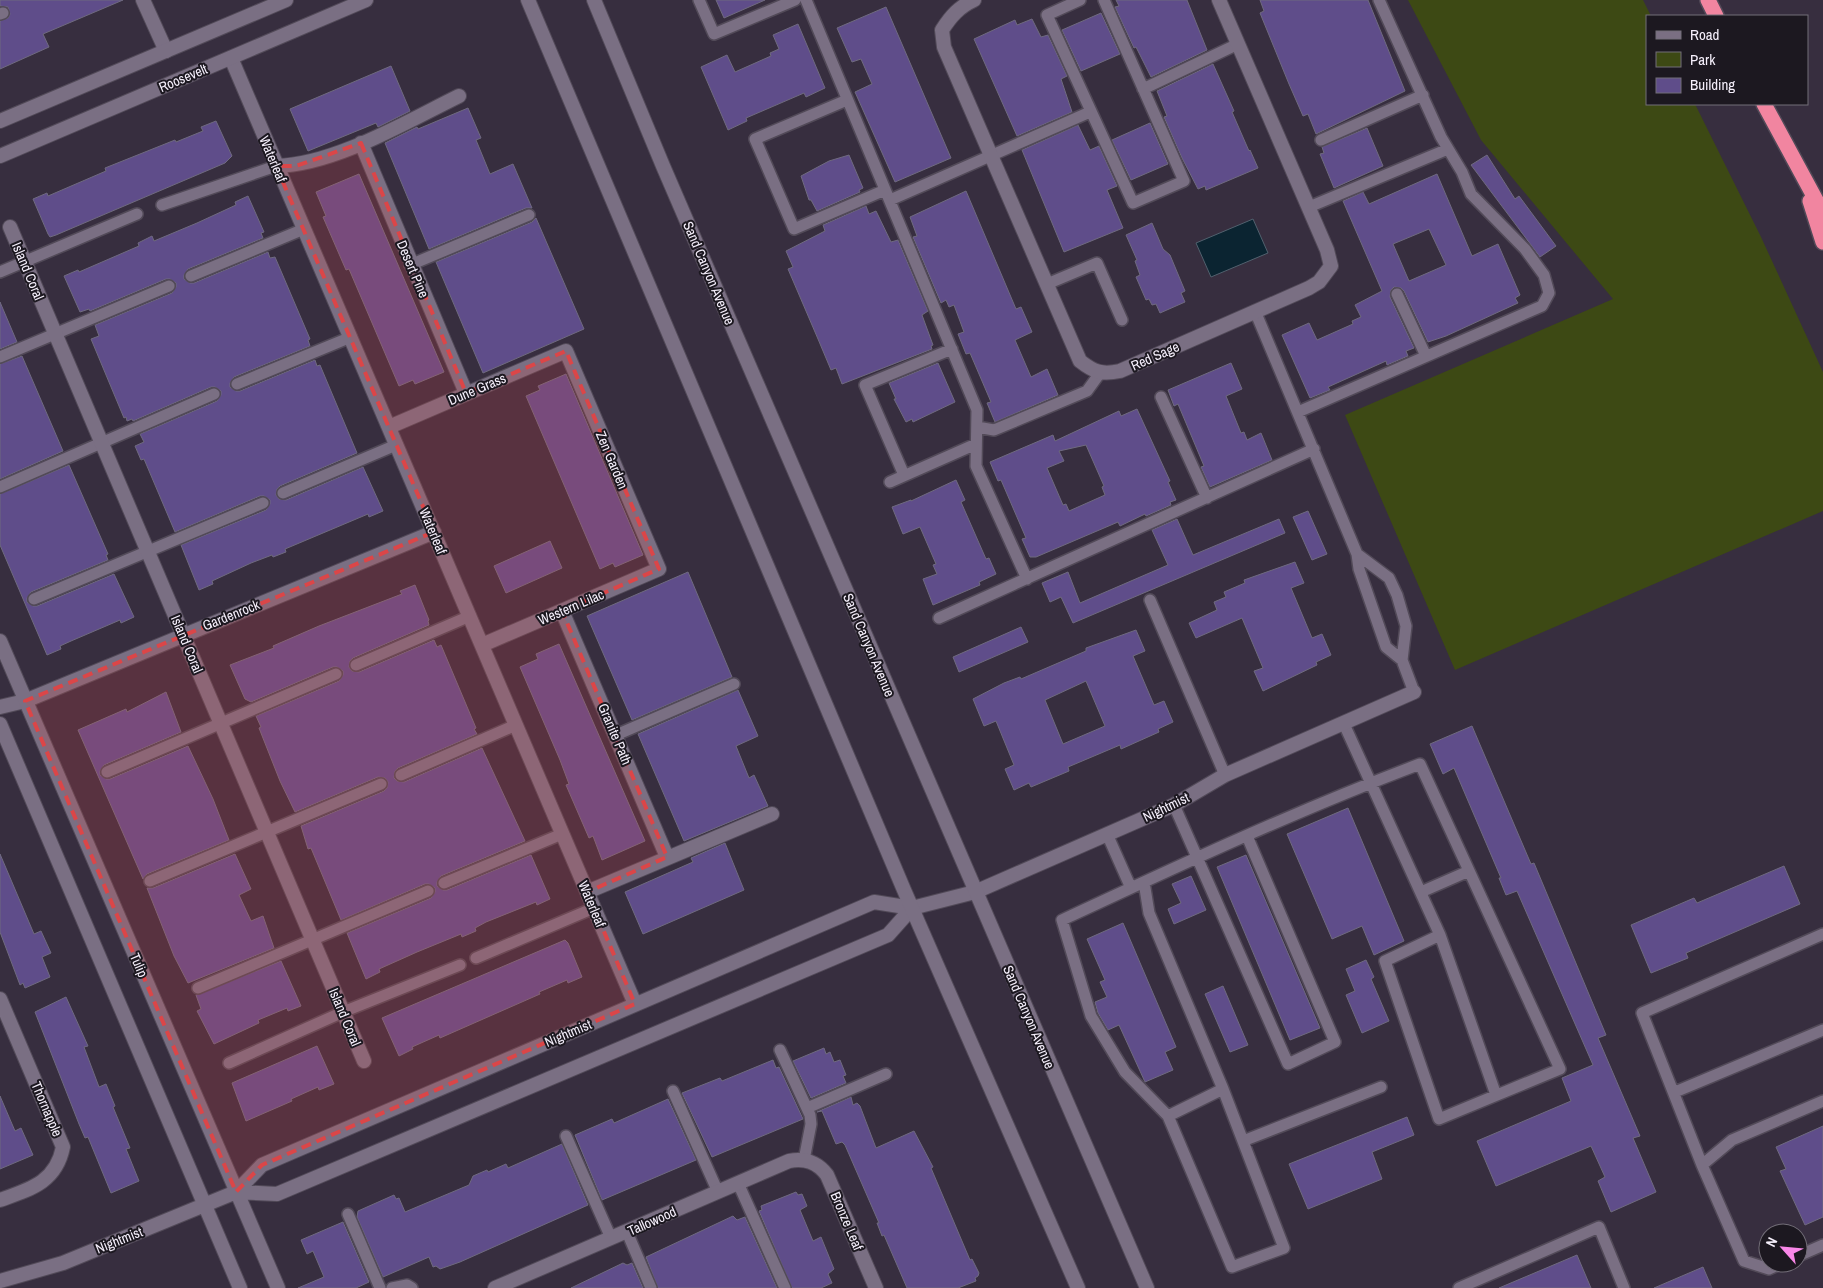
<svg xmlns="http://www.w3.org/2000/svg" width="1823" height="1288" font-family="'Archivo Narrow',sans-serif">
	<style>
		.green { fill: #3d4914 }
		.water { fill: #0b2431; stroke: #51616e }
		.building { fill: #5f4d8a; stroke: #6f6a7f; fill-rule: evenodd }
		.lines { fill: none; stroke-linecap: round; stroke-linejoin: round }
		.service-casing { stroke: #524a58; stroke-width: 14 }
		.minor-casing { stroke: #524a58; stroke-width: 16 }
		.tertiary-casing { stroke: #524a58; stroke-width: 16 }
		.secondary-casing { stroke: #524a58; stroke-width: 16 }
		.motorway-casing { stroke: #524a58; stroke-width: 18 }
		.service { stroke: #7a6f83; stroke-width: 11 }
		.minor { stroke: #7a6f83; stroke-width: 14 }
		.tertiary { stroke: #7a6f83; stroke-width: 14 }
		.secondary { stroke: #7a6f83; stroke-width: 14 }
		.motorway { stroke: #f185a0; stroke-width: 15 }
		.marked { fill: #db4648; fill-opacity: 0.2; stroke: #db4648; stroke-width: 4; stroke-dasharray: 10 6; stroke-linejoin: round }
		.labels { text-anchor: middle; stroke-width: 4; stroke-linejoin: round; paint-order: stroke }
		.street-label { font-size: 14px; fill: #f5effb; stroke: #1c1820 }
	</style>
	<rect width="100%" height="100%" fill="#372e3f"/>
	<!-- green -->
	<path class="green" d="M1408 0H1643L1651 16H1647V104H1695L1761 237 1823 372V511L1455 670 1345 415 1613 299 1481 140Z"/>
	<!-- water -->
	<path class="water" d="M1253 219 1268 253 1211 277 1196 243Z"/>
	<!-- building -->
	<path class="building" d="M0 0H123L43 34 49 47 0 69V21L8 18 10 14 8 7 0 6Z
		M716 0H765L724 18Z
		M1116 0H1187L1207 50 1151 77 1136 47 1134 48 1115 7 1119 6Z
		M1260 0H1368L1405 91 1316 134 1308 114 1303 116 1289 84 1260 13 1264 11Z
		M886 7 951 158 895 182 855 92 872 84 861 59 852 62 837 28Z
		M1101 13 1120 54 1081 71 1062 30Z
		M1032 19 1041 37 1048 35 1067 76 1061 79 1072 112 1017 136 974 39 1015 20 1017 25Z
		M798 24 825 88 806 97 804 93 746 118 747 121 728 130 701 67 727 55 735 72 771 56 770 53 779 49 773 35Z
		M1213 64 1234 111 1232 112 1249 151 1250 150 1258 168 1206 190 1205 186 1198 189 1182 158 1164 117 1167 116 1157 91Z
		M391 66 410 111 378 127 376 123 308 151 290 109Z
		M468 108 481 138 476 140 490 174 513 164 532 208H526L429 249 385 143 417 127 418 129Z
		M216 121 232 156 225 163 56 235 50 237 48 234 33 199 47 193 48 196 106 171 105 168 175 140 176 142 203 131 201 127Z
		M1150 123 1168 164 1131 180 1112 140Z
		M1078 125 1090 150 1099 146 1117 186 1107 190 1123 228 1064 252 1022 150Z
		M1367 128 1383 166 1334 188 1320 154 1324 153 1322 147Z
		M849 155 863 188 859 190 860 192 817 211 811 200H809L801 176 829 161Z
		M1487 155 1515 199 1519 196 1556 246 1540 257 1471 165Z
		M359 174 444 372 415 384 413 380 399 386 349 269 346 270 323 217 326 216 316 192Z
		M1437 174 1472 256 1498 244 1520 295 1515 298 1518 303 1446 336 1428 342 1404 291 1401 288 1394 287 1391 290 1390 297 1414 348 1406 351 1408 356 1387 365 1386 361 1328 387 1330 390 1310 398 1282 335 1309 323 1317 340 1353 324 1352 321 1361 317 1355 305 1382 291 1343 201 1363 192 1369 204ZM1429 229 1446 265 1409 281 1393 244Z
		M966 191 1016 309 1021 307 1032 332 1015 340 1031 377 1047 369 1058 395 995 422 987 403 991 402 970 353 966 354 958 334 964 332 954 305 949 307 946 300 941 303 913 237 917 236 910 217Z
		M248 196 264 232 261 233 263 238 188 269 184 275V279L190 283H194L268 252 270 258 275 257 310 339 308 340 310 346 234 377 230 383V387L236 391H240L315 360 317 366 320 365 357 453 280 486 277 489 276 495 279 499 286 500 363 467 383 511 369 517 368 514 285 549 286 552 273 557 272 555 251 563 212 581 213 584 199 590 181 545 266 510 270 504V500L264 496H260L175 532 144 459 141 460 135 446 144 442 140 434 217 401 221 395V391L215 387H211L133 421 132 419 127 421 126 417 124 418 91 339 99 336 95 325 172 293 176 287V283L170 279H166L90 311 89 309 80 312 64 276 78 270 79 272 139 246 138 243 152 236 154 241 197 223 236 205 235 202Z
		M866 206 869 214 876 211 891 242 898 240 928 311 922 315 933 345 931 346 932 349 842 384 836 368 831 370 818 339 788 269 793 267 786 251 825 231 823 225Z
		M536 218 584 329 483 373 436 262 532 222Z
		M1152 223 1163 249 1170 255 1185 291 1181 293 1185 302 1160 313 1156 304 1152 305 1149 299 1146 300 1136 277 1140 275 1135 261 1137 260 1126 235Z
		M0 302 17 342 0 349Z
		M22 356 63 451 0 479V364Z
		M938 363 955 402 913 422 912 419 906 422 894 399H896L889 383Z
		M1231 363 1242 389 1226 396 1241 433 1244 432 1247 440 1261 433 1272 460 1210 487 1201 467 1204 466 1178 404 1174 406 1168 390Z
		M566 374 643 555 615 567 613 563 600 569 526 396 540 390 538 386Z
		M1137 409 1170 481 1168 482 1176 500 1170 502 1171 505 1146 516 1145 514 1120 526 1118 522 1036 557H1030L1022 539 1026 538 1001 480 998 481 990 462 1053 435 1055 441 1119 411 1121 416ZM1086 445 1104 486 1102 487 1105 495 1069 511 1066 504 1063 505 1047 468 1064 461 1059 451Z
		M69 465 108 554 106 555 108 560 31 592 27 598V602L33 606H37L114 574 134 617 121 623 120 620 71 641 60 646 61 649 47 655 0 545V494Z
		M956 480 965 500 961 502 986 559 989 558 996 574 979 582 980 585 933 605 923 579 937 574 933 565 936 564 920 527 903 534 892 507 911 500V501Z
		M1308 511 1327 554 1312 560 1293 517Z
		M1177 519 1193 555 1279 519 1285 533 1073 623 1061 597 1050 602 1042 583 1068 572 1080 603 1168 565 1152 530Z
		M550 541 562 568 506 593 494 566Z
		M1295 562 1304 583 1291 588 1312 638 1322 634 1331 655 1316 662 1317 665 1263 691 1254 671 1263 668 1242 618 1196 638 1189 623 1217 610 1214 602 1226 597 1224 592 1245 583 1244 580Z
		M688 572 732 677 632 720 587 616Z
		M415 585 429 620 428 621 429 625 353 658 350 661 349 667 352 671 359 672 434 640 437 647 441 645 476 728 474 729 477 734 398 768 395 771 394 778 397 781 404 782 482 748 525 841 441 876 437 882V886L443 890H447L531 855 550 899 537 905 536 902 486 922 475 928 476 931 462 937 461 934 417 952 379 969 380 972 366 979 347 933 431 898 435 892V888L429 884H425L341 920 311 848 308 849 301 826 384 791 387 788 388 782 385 778 378 777 295 812 280 781 259 728 261 727 256 716 339 681 343 675V671L337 667H333L251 702 245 699 230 665 274 648 273 646 319 626 402 594 400 591Z
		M1021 627 1028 642 959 672 953 657Z
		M1136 630 1145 651 1133 656 1154 705 1164 701 1173 722 1158 729 1159 732 1121 749 1120 745 1068 767 1069 771 1031 787 1029 783 1014 790 1005 769 1014 765 996 721 984 726 973 699 1004 683 1020 677 1021 679 1086 651V648ZM1086 681 1105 726 1063 744 1045 700Z
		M559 644 645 841 602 860 593 836 589 838 566 785 569 784 560 760 520 667 538 659 536 654Z
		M738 690 758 736 736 746 749 778 754 775 768 806 684 841 638 734Z
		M166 692 181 732 104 765 100 771V775L106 779H110L188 746 213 799 229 840 147 874 143 879 78 730 126 709 127 712Z
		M1472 726 1531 864 1534 863 1606 1035 1598 1038 1640 1136 1633 1138 1656 1192 1611 1212 1598 1181 1605 1177 1591 1146 1496 1186 1477 1141 1571 1101 1562 1078 1593 1065 1517 891 1506 895 1499 878H1501L1454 768 1443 774 1430 744Z
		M1348 808 1404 941 1374 955 1362 926 1332 939 1287 834Z
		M725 843 744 890 643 934 625 892 693 862 691 858Z
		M0 854 34 934 41 931 51 953 42 957 50 977 25 988 23 983 20 985 0 932Z
		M235 854 251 889 239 895 251 921 263 916 274 948 188 983 174 956 147 888H153Z
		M1246 855 1320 1028 1290 1040 1217 867Z
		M1784 866 1800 904 1686 953 1688 958 1651 973 1631 925 1694 898 1697 903Z
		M1191 876 1206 910 1174 924 1168 909 1181 903 1172 884Z
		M1123 923 1176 1047 1165 1052 1173 1070 1145 1082 1119 1025 1108 1030 1098 1013 1095 1002 1107 997 1100 982 1105 980 1087 939Z
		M565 940 568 943 582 977 568 983 567 980 539 992 540 994 440 1038 439 1035 412 1047 413 1049 399 1056 382 1018Z
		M1366 960 1374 977 1371 979 1389 1021 1362 1033 1346 995 1355 991 1346 969Z
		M281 961 301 1006 288 1011 287 1008 258 1020 259 1023 214 1044 197 1011 201 1009 196 995Z
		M1223 986 1248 1045 1230 1052 1205 994Z
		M66 997 88 1046 84 1047 99 1087 106 1084 115 1106 113 1107 130 1148 126 1149 139 1181 111 1193 88 1137 85 1138 79 1124 35 1012Z
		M317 1046 334 1084 319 1090 318 1087 291 1099 292 1101 246 1121 232 1083Z
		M824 1048 826 1054 830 1052 834 1062 840 1060 846 1075 843 1076 846 1083 811 1098 793 1061Z
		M773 1060 776 1068 779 1067 803 1119 712 1157 682 1093 720 1078 722 1081Z
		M0 1096 15 1131 21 1128 33 1155 0 1169Z
		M851 1097 853 1105 857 1103 860 1106 876 1148 914 1131 933 1167 931 1168 970 1260 972 1259 979 1273 978 1276 975 1278 976 1281 958 1288H907L884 1235 882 1236 877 1223H879L845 1145 842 1142 836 1144 822 1111 817 1112Z
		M668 1099 696 1160 602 1200 575 1135 612 1119 614 1123Z
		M1407 1117 1414 1135 1372 1152 1382 1179 1308 1209 1289 1164Z
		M1823 1126V1217L1805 1225 1780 1171 1786 1169 1776 1147Z
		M562 1144 588 1205 460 1262 440 1269 436 1266 433 1267 429 1257 383 1277 357 1217 358 1211 394 1195 396 1199 399 1198 405 1212 469 1185 473 1176 487 1170 488 1172 506 1164 508 1168Z
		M796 1192 798 1195 802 1194 807 1206 800 1210 813 1241 821 1237 834 1269 828 1274 832 1283 821 1288H792L759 1211 762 1210 761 1206Z
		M733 1216 737 1220 745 1217 777 1288H658L646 1257Z
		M343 1222 369 1282 356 1288H298L324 1277 313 1251 307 1254 301 1240Z
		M1577 1255 1591 1288H1499Z
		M623 1263 627 1265 632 1263 643 1288H571Z
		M1703 1267 1712 1288H1654Z"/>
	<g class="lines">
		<!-- service casing -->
		<g class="service-casing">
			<path id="service" d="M699 0 714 34 795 0
				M806 0 977 410 976 466 1027 579
				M1080 0 1047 15 1133 203 1184 181 1104 0
				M0 14 3 13
				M1143 89 1238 44
				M847 100 755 139 794 229 885 190
				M1321 140 1423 95
				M890 200 1090 112
				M162 205 276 166
				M1309 207 1448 149
				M410 265 529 215
				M0 272 137 214
				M191 276 304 229
				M1047 284 1097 263 1122 320
				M1397 294 1426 356
				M1255 311 1357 554
				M0 357 169 286
				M237 384 351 337
				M1161 397 1207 498
				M1298 412 1542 306 1549 293 1544 275 1525 249 1471 194 1462 172 1441 137 1379 0
				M977 427 994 430 1087 391 1100 373
				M904 475 865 385 952 349
				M890 482 976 444
				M0 487 214 394
				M283 493 396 445
				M1357 554 1389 578 1397 595 1406 626 1402 660 1386 647 1359 569Z
				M34 599 263 503
				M1150 600 1225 775
				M939 618 1314 449
				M1402 660 1414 692
				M356 665 470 616
				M616 735 734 684
				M107 772 336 674
				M401 775 516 725
				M1174 805 1288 1064 1335 1042 1247 836
				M1107 834 1131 888
				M150 881 381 784
				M1144 882 1149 913 1223 1089 1284 1248 1232 1267 1168 1116 1125 1072 1091 1016 1062 920C1180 865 1298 810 1420 764L1560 1069 1439 1119 1385 961 1440 935 1344 724
				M444 883 562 834
				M1421 892 1469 871
				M1440 935 1496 1095
				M476 958 594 908
				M198 988 428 891
				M780 1050 810 1115 811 1124 804 1160
				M229 1063 343 1012 460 965
				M673 1091 718 1192
				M1675 1092 1823 1030
				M807 1108 886 1074
				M1168 1116 1223 1089
				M566 1136 611 1238
				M1243 1141 1381 1087
				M1702 1165 1642 1013 1823 934
				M738 1183 785 1288
				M348 1214 380 1288
				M627 1232 651 1288
				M1798 1256 1823 1245
				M1782 1263 1769 1269 1744 1261 1702 1165 1732 1140 1823 1101
				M392 1288 407 1285 412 1288
				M1459 1288 1599 1227 1624 1288"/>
		</g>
		<!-- minor casing -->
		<g class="minor-casing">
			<path id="minor" d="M143 0 166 51
				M974 0C959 7 951 16 942 30L944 47 1080 361C1094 372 1102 375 1120 371L1309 288 1319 282 1331 266 1327 250 1219 0
				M231 58 635 1004
				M361 143 466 393
				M276 166C334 165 406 122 459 96
				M10 227 364 1061
				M389 427 566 351 659 569 482 645
				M562 611 667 857
				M0 707 25 701 434 532
				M587 892 772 814
				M975 892 1174 805 1225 775 1414 692
				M0 999 63 1147C56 1182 31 1189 0 1200
				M495 1288 789 1161C805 1158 817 1162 827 1175L876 1288"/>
		</g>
		<!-- tertiary casing -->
		<g class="tertiary-casing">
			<path id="tertiary" d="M0 121 286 0
				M0 156 366 0
				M0 641 278 1288
				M0 724 240 1288
				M236 1192 277 1194 888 935 912 908
				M0 1281 63 1263 236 1192 262 1165 874 902 912 908 975 892"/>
		</g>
		<!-- secondary casing -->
		<g class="secondary-casing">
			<path id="secondary" d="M528 0 904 890 1078 1288
				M594 0 663 166 1147 1288"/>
		</g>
		<!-- motorway casing -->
		<g class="motorway-casing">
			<path id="motorway" d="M1708 0 1716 16
				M1764 104 1823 213
				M1810 201 1823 242"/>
		</g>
		<!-- service -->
		<use href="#service" class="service"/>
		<!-- minor -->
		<use href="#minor" class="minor"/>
		<!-- tertiary -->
		<use href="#tertiary" class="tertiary"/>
		<!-- secondary -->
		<use href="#secondary" class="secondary"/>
		<!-- motorway -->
		<use href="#motorway" class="motorway"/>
	</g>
	<!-- marked area -->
	<path class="marked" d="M361 143 466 393 566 351 659 569 562 611 667 857 587 892 635 1004 262 1165 236 1192 25 701 434 532 276 166H296Z"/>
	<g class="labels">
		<!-- street labels -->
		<g class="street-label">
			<text transform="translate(183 78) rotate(-23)" y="5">Roosevelt</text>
			<text transform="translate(273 159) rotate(67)" y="5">Waterleaf</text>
			<text transform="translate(413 269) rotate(67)" y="5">Desert Pine</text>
			<text transform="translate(28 271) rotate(67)" y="5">Island Coral</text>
			<text transform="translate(709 273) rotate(67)" y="5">Sand Canyon Avenue</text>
			<text transform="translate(1155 356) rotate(-24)" y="5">Red Sage</text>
			<text transform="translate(477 389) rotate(-23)" y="5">Dune Grass</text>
			<text transform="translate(612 460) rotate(67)" y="5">Zen Garden</text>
			<text transform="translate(433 531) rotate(67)" y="5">Waterleaf</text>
			<text transform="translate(571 607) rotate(-23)" y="5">Western Lilac</text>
			<text transform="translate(231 615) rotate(-22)" y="5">Gardenrock</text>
			<text transform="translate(187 644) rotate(67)" y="5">Island Coral</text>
			<text transform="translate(869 645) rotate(67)" y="5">Sand Canyon Avenue</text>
			<text transform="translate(615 734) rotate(67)" y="5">Granite Path</text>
			<text transform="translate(1166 807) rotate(-26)" y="5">Nightmist</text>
			<text transform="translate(592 904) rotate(67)" y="5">Waterleaf</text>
			<text transform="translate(139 965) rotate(67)" y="5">Tulip</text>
			<text transform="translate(345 1017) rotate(67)" y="5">Island Coral</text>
			<text transform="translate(1029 1017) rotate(67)" y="5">Sand Canyon Avenue</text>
			<text transform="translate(568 1033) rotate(-23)" y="5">Nightmist</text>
			<text transform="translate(47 1109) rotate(67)" y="5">Thornapple</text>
			<text transform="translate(652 1221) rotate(-24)" y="5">Tallowood</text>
			<text transform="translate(847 1221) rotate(67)" y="5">Bronze Leaf</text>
			<text transform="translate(119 1240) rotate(-22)" y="5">Nightmist</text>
		</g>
	</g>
	<!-- legend -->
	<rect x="1646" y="15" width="162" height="90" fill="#1c1820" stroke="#736e78"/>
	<rect x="1656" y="31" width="25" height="8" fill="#7a6f83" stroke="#736e78"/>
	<text x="1690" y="40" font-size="15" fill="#f5effb">Road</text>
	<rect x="1656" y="52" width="25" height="15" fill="#3d4914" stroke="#736e78"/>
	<text x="1690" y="65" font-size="15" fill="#f5effb">Park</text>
	<rect x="1656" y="78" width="25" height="15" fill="#5f4d8a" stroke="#736e78"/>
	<text x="1690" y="90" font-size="15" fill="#f5effb">Building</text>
	<!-- north arrow -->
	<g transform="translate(1783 1248) rotate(297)"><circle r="24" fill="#1c1820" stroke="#736e78"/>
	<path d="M0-4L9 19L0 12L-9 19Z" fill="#f987e8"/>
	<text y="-8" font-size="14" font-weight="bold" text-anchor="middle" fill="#f5effb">N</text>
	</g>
</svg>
